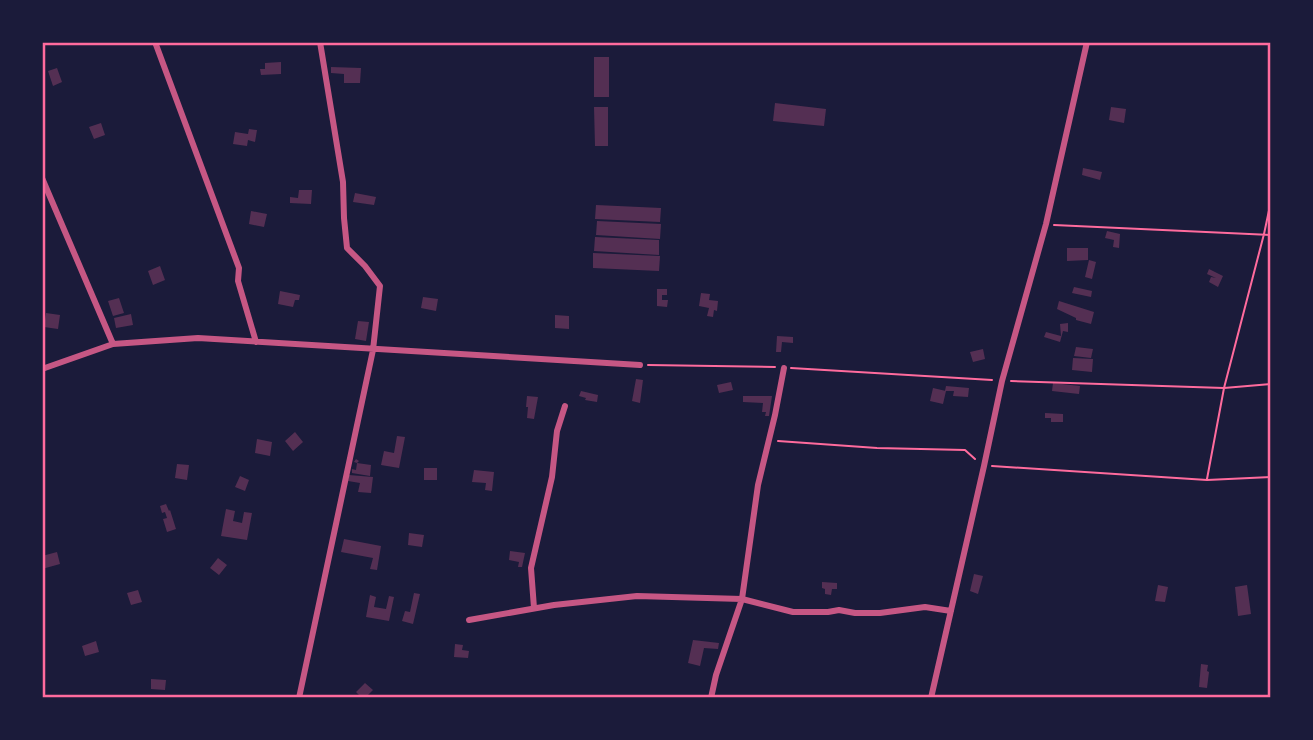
<svg xmlns="http://www.w3.org/2000/svg" width="1313" height="740" font-family="Karla,sans-serif">
	<style>
		.building { fill: #542f53 }
		.lines { fill: none; stroke-linecap: round; stroke-linejoin: round }
		.path { stroke: #ff6b9d; stroke-width: 2 }
		.minor { stroke: #c65784; stroke-width: 6 }
		.neatline { fill: none; stroke: #ff6b9d; stroke-width: 2.5 }
	</style>
	<rect width="100%" height="100%" fill="#1b1b3a"/>
	<!-- building -->
	<path class="building" d="M594 57H609V97H594Z
		M281 62V74L261 75 260 69H265V63Z
		M331 67 361 68 360 83H344V74L331 73Z
		M57 68 62 82 53 86 48 71Z
		M775 103 826 109 824 126 773 121Z
		M594 107H608V146H595Z
		M1111 107 1126 109 1124 123 1109 120Z
		M101 123 105 135 94 139 89 127Z
		M249 129 257 130 255 142 248 140 247 146 233 144 235 132 248 134Z
		M1083 168 1102 172 1100 180 1082 175Z
		M299 190H312L311 204 290 203V197L298 198Z
		M355 193 376 197 374 205 353 202Z
		M596 205 661 208 660 222 595 219Z
		M251 211 267 214 264 227 249 224Z
		M597 221 661 224 660 239 596 235Z
		M1107 231 1120 234 1119 248 1113 247 1114 240 1105 238Z
		M595 237 659 240V255L594 251Z
		M1067 248H1088V260L1067 261Z
		M593 253 660 256 659 271 593 268Z
		M1089 260 1096 262 1092 279 1085 277Z
		M160 266 165 280 153 285 148 271Z
		M1209 269 1223 276 1218 287 1209 282 1211 277 1216 278 1207 274Z
		M1074 287 1092 291 1091 297 1072 293Z
		M657 289H667V295H662V300H668L667 307 657 306Z
		M280 291 300 295 299 300H295L293 307 278 304Z
		M701 293 710 294 709 300 718 301 717 311 714 310 713 317 707 316 709 308 699 306Z
		M423 297 438 299 436 311 421 308Z
		M119 298 124 313 113 316 108 301Z
		M1059 301 1094 312 1091 324 1076 320V318L1057 309Z
		M46 313 60 315 58 329 44 327Z
		M131 314 133 325 116 328 114 318Z
		M555 315 569 316V329L555 328Z
		M358 321 369 322 366 341 355 339Z
		M1068 323V332L1063 331 1060 342 1044 337 1046 332 1061 336 1060 324Z
		M777 336 793 337V343L782 342 781 352H776Z
		M1076 347 1093 349 1091 358 1074 356Z
		M983 349 985 359 973 362 970 352Z
		M1073 358 1093 359 1092 372 1072 370Z
		M636 379 643 380 640 403 632 401Z
		M731 382 733 390 719 393 717 385Z
		M1053 383 1080 386 1079 394 1052 391Z
		M946 386 969 388 968 397 953 396 954 391H945Z
		M933 388 946 391 943 404 930 401Z
		M581 391 598 395 597 402 585 400 586 398 579 396Z
		M527 396 538 397 534 419 527 418 528 407H526Z
		M743 396H772L769 416H765L766 412H762L763 403 743 402Z
		M1045 413 1063 414V422H1051V418H1045Z
		M295 432 303 442 293 451 285 441Z
		M397 436 405 437 399 468 381 465 384 451 394 453Z
		M257 439 272 442 270 456 255 453Z
		M356 459 359 461 357 463 371 465 370 476 352 473V469L356 470 357 463 354 462Z
		M177 464 189 465 187 480 175 478Z
		M424 468H437V480H424Z
		M474 470 494 472 492 491 485 490 486 483 472 482Z
		M349 475 373 477 371 493 358 492 360 483 348 481Z
		M240 476 249 480 245 491 235 487Z
		M166 504 169 511 170 510 176 529 167 532 163 519 167 518 165 512 162 513 160 506Z
		M226 509 235 511 233 521 242 523 244 512 252 513 247 540 221 536Z
		M409 533 424 535 422 547 408 545Z
		M344 539 381 546 377 570 370 569 373 558 341 552Z
		M510 551 525 553 522 567H518L519 562 509 560Z
		M57 552 60 564 42 569V556Z
		M218 558 227 565 219 575 210 568Z
		M974 574 983 576 978 594 970 591Z
		M822 582 837 583V589H832L831 595 825 594V589L822 588Z
		M1158 585 1168 587 1165 602 1155 601Z
		M1247 585 1251 614 1238 616 1235 587Z
		M138 590 142 602 131 605 127 593Z
		M414 593 420 594 413 624 402 621 405 611 410 612Z
		M370 595 376 597 374 607 386 609 389 596 394 597 389 621 366 617Z
		M693 640 719 643 718 649 704 648 700 666 688 663Z
		M96 641 99 652 85 656 82 646Z
		M455 644 463 645 462 650 469 651 468 658 454 657Z
		M1201 664 1208 665 1207 671 1209 672 1207 688 1199 687Z
		M151 679 166 680 165 690 151 689Z
		M365 683 373 690 365 698H362L356 692Z"/>
	<g class="lines">
		<!-- path -->
		<path class="path" d="M1054 225 1271 235
			M648 365 775 367
			M791 368 992 380
			M1011 381 1224 388 1271 384
			M778 441 877 448 965 450 975 459
			M992 466 1207 480 1271 477
			M1207 479 1224 388 1264 234 1271 201"/>
		<!-- minor -->
		<path class="minor" d="M155 42 239 268 238 281 256 342
			M42 178 113 344
			M42 369 113 344 198 338 640 365
			M534 608 531 568 552 477 557 431 565 406
			M469 620 554 605 637 596 742 599 793 612H828L839 610 855 613H880L925 607 951 611
			M299 698 373 350 380 286 365 266 347 248 344 218 343 182 320 42
			M711 698 716 675 742 599 758 485 775 415 784 368
			M931 698 984 466 1002 381 1046 224 1087 42"/>
	</g>
	<!-- border -->
	<rect width="1313" height="740" fill="none" stroke="#1b1b3a" stroke-width="88"/>
	<rect x="44" y="44" width="1225" height="652" class="neatline"/>
</svg>
